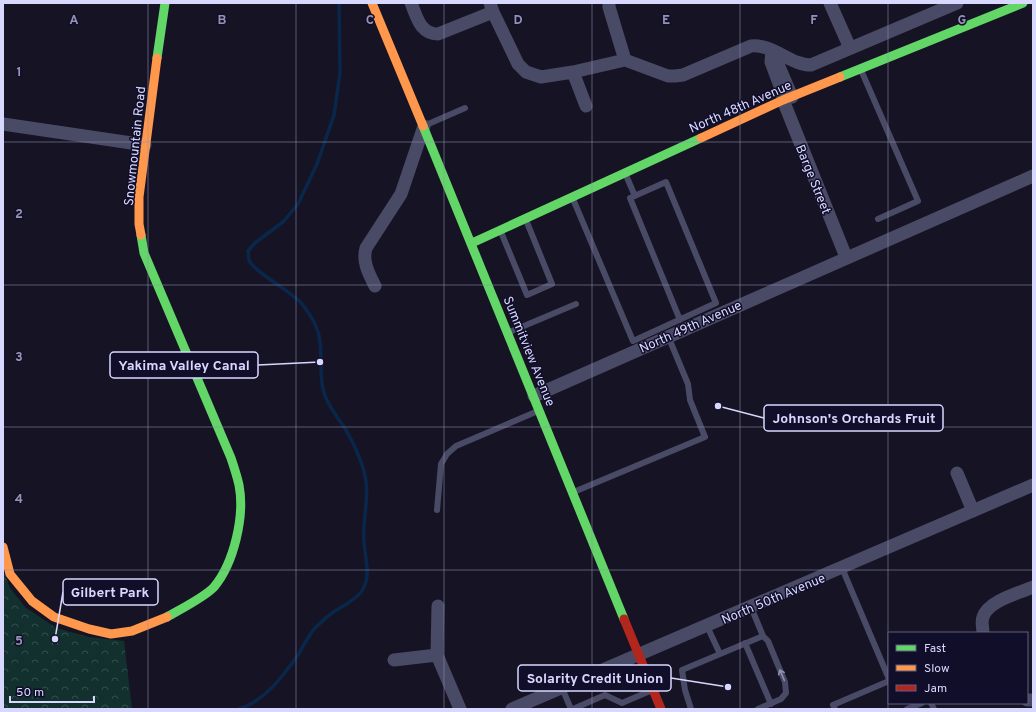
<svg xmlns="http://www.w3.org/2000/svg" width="1036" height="712" font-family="Overpass,sans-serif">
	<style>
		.park { fill: url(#park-crowns) }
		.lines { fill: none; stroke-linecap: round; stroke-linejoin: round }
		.stream { stroke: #09274b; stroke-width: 3.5 }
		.lane { stroke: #494a65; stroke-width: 6 }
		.street { stroke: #494a65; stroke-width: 13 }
		.fast { stroke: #63d668; stroke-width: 9 }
		.slow { stroke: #ff974d; stroke-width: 9 }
		.jam { stroke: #b3261e; stroke-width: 9 }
		.oneway { stroke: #9091b2 }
		.grid { fill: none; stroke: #9493b2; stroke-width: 1; stroke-opacity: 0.55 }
		.labels { text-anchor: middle; stroke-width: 3; stroke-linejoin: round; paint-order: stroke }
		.street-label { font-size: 13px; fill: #d8d8ff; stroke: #110e2a }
		.grid-label { font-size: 13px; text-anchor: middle; font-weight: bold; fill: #9493b2; stroke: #110e2a; stroke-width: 3; stroke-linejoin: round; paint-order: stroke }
		.leader { fill: none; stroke: #d8d8ff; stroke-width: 1.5 }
		.callout-dot { fill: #d8d8ff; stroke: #110e2a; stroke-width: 1.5 }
		.callout { fill: #110e2a; stroke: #d8d8ff; stroke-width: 1.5 }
		.callout-label { font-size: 14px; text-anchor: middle; font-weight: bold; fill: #d8d8ff }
	</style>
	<defs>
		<pattern id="park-crowns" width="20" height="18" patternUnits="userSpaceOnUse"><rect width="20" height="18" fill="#12312e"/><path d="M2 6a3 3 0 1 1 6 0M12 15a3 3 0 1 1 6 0" fill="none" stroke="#344e4d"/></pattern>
	</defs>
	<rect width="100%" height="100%" fill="#161424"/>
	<!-- park -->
	<path class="park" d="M3 570 10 588 25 607 56 628 89 637 124 641 132 709H3Z"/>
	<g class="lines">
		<!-- stream -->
		<path class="stream" d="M239 709C265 701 283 676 298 655 303 646 308 637 314 629 320 623 325 618 332 613 342 606 353 602 361 592 372 577 365 559 364 542 362 520 370 498 365 476 363 463 350 435 342 424 335 414 328 405 324 393 319 377 322 359 320 342 319 329 310 314 302 304 293 292 252 271 249 260 248 258 249 254 248 251L255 243 284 221 298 204 317 164 334 115 340 73 339 3"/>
		<!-- lane -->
		<path class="lane" d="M861 70 918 201 878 219
			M426 125 465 108
			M625 173 635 196
			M573 199 633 341 716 303 666 182 630 198 680 320
			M501 232 527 295 552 284 526 220
			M512 331 576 304
			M576 491 705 437 690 400 688 384 668 336
			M437 510 441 464 447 454 456 446 538 411
			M842 568 889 679
			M707 626 720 654
			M745 643 771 704
			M562 688 571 709
			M931 703 934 709
			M573 709 605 695 622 703 650 691
			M691 709 685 690 682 670 763 636 751 607
			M758 709 781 699 786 693 785 682 768 641 763 636
			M835 709 833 705 889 681
			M907 709 922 703"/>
		<!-- street -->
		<path class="street" d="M411 3C417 17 420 34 438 34L493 12
			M490 3 493 12 518 64 526 72 541 77 573 72 625 60 668 76H675L683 75 751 46C774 44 790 65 811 65L957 3
			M609 3V7L625 60
			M830 3 850 48
			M573 72 586 106
			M792 97 772 50 771 62 783 94V100L846 257
			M3 124 145 145
			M375 286C369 274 362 262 366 248L401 194 424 126
			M534 396 1033 176
			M957 473 973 511
			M438 606 437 655 460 709
			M983 633C983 628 981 622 983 617 988 601 1019 593 1033 587
			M394 660 437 655
			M1027 700H1033
			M512 709 1033 485"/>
		<!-- fast -->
		<path class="fast" d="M157 58 165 3
			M840 77 1023 3
			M423 126 624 619
			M141 235 144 253 231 458C234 467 237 476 239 485 245 516 234 563 214 587 205 597 179 610 167 617
			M472 243 701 138"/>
		<!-- slow -->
		<path class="slow" d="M372 3 423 126
			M701 138 783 100 840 77
			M141 235 139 224V197L157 58
			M3 547 10 574 32 601 54 617 89 629 111 634 132 631 167 617"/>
		<!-- jam -->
		<path class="jam" d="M624 619 661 709"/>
	</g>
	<!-- one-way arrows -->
	<defs><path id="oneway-shaft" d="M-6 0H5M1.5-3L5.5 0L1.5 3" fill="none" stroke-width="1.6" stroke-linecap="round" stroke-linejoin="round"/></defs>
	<use class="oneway" href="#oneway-shaft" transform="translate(782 675) rotate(-113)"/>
	<!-- grid -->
	<path class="grid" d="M148 3V709M296 3V709M444 3V709M592 3V709M740 3V709M888 3V709M3 142H1033M3 285H1033M3 427H1033M3 570H1033"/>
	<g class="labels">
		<!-- street labels -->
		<g class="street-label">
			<text transform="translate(740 106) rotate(-24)" y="5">North 48th Avenue</text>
			<text transform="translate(134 146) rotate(-84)" y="5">Snowmountain Road</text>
			<text transform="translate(814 179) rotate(68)" y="5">Barge Street</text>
			<text transform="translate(690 326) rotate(-24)" y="5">North 49th Avenue</text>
			<text transform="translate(530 351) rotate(68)" y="5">Summitview Avenue</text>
			<text transform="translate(773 598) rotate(-23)" y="5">North 50th Avenue</text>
		</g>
	</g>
	<g class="grid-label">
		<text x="74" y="24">A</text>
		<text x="222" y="24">B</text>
		<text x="370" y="24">C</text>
		<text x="518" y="24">D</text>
		<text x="666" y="24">E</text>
		<text x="814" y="24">F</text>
		<text x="962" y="24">G</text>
		<text x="19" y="76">1</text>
		<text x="19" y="218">2</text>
		<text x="19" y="361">3</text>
		<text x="19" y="503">4</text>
		<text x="19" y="645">5</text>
	</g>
	<!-- callouts -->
	<path class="leader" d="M320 362L258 365M718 406L764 418M55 639L63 592M728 687L671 678"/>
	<g class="callout-dot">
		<circle cx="320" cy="362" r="4"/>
		<circle cx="718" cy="406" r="4"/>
		<circle cx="55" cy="639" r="4"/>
		<circle cx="728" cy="687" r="4"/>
	</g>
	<g class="callout">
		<rect x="110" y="352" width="148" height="26" rx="4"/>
		<rect x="764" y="405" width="179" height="26" rx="4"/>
		<rect x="63" y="579" width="95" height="26" rx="4"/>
		<rect x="518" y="665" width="153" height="26" rx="4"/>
	</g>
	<g class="callout-label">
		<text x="184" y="370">Yakima Valley Canal</text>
		<text x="854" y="423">Johnson's Orchards Fruit</text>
		<text x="110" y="597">Gilbert Park</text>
		<text x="595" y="683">Solarity Credit Union</text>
	</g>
	<!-- border -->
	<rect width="1036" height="712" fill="none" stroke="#d8d8ff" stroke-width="8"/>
	<!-- legend -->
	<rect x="888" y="632" width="140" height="72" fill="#110e2a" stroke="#615f7f"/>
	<rect x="896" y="645" width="20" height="6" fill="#63d668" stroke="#615f7f"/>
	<text x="924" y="652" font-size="12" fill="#d8d8ff">Fast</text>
	<rect x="896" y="665" width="20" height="6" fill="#ff974d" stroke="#615f7f"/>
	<text x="924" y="672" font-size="12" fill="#d8d8ff">Slow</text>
	<rect x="896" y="685" width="20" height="6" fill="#b3261e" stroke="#615f7f"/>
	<text x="924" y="692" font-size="12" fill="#d8d8ff">Jam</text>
	<!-- scale -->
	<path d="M10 696v6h84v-6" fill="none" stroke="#d8d8ff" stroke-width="2"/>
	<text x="16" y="696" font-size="12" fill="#d8d8ff" stroke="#110e2a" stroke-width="3" paint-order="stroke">50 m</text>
</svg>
